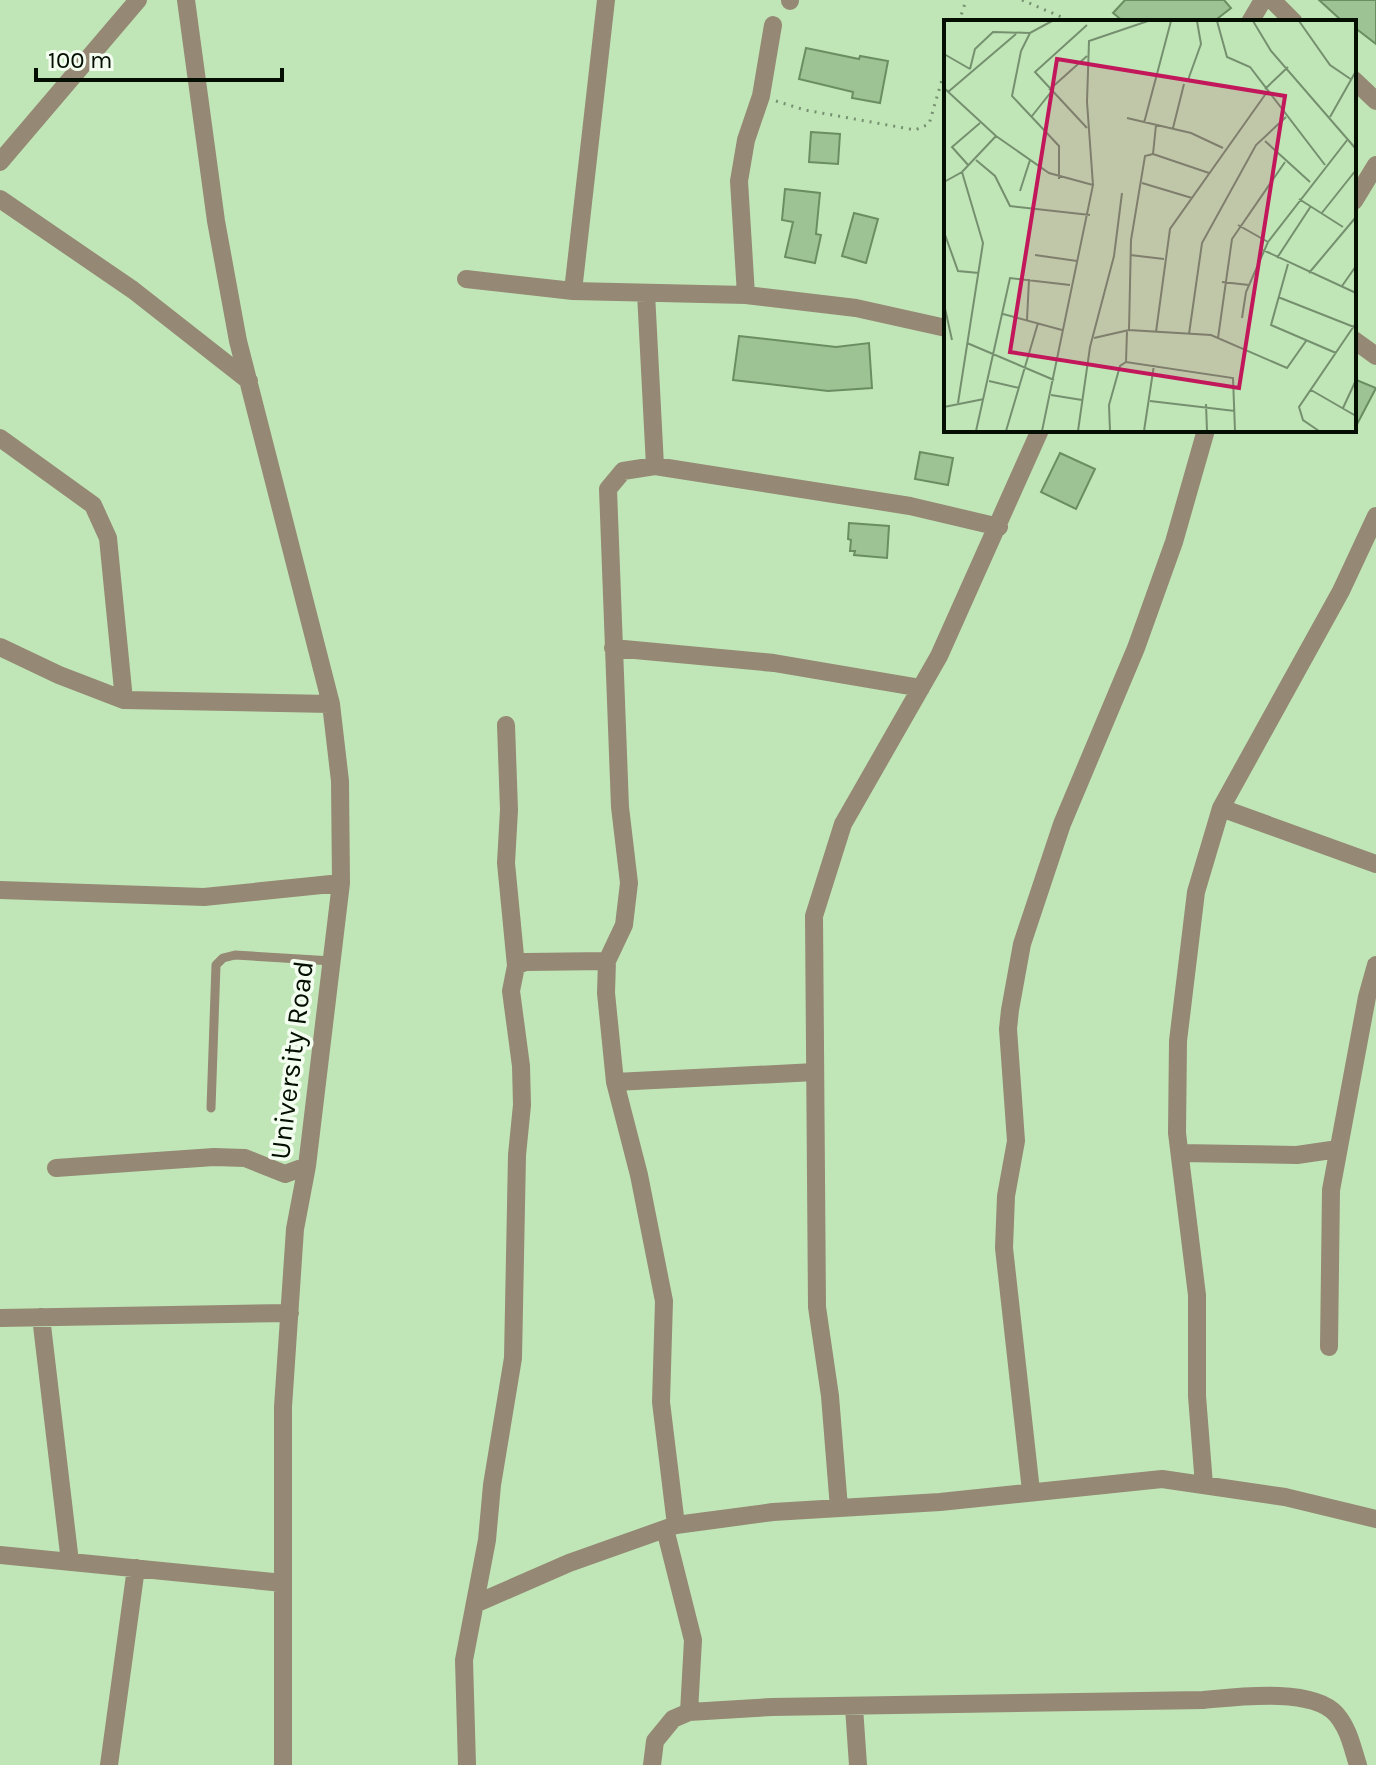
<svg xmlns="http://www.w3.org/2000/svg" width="1376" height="1765" font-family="Karla,sans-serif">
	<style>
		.building { fill: #9dc294; stroke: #6b8d62; stroke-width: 2 }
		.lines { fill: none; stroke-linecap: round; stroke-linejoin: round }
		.path { stroke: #76916f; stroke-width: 3; stroke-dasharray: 2 6; stroke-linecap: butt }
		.service { stroke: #958874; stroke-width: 9 }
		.minor { stroke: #958874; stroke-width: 18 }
		.labels { text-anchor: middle; stroke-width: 7; stroke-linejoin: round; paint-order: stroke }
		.street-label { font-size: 28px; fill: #040f02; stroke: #f3fef0 }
		.inset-road { fill: none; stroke: #75906f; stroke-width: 2 }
		.view { fill: #c2185b; fill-opacity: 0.15; stroke: #c2185b; stroke-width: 4 }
		.inset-edge { fill: none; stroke: #040f02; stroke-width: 4 }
	</style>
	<rect width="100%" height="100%" fill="#c0e6b7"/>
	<!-- building -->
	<path class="building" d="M1125 0H1224L1231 8 1213 22H1124L1113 13Z
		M1319 0H1376V44L1354 27V22L1342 21Z
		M806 48 859 59 860 56 888 61 880 103 852 98 853 92 799 79Z
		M811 132 840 134 838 164 809 162Z
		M785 189 820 193 816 234 821 235 815 263 785 257 793 222 782 220Z
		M854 213 878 219 866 263 842 256Z
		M739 336 836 347 869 343 872 388 828 391 733 380Z
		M1354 379 1376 388 1354 430Z
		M920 452 953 458 948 485 915 479Z
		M1060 453 1095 469 1076 509 1041 492Z
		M849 523 889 526 887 558 854 555 855 551H850L851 540 848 539Z"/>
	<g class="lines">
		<!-- path -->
		<path class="path" d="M1022 0 1073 22
			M959 22 966 0
			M776 101 805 110 915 130 929 124 946 66"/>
		<!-- service -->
		<path class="service" d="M211 1108 216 965 223 958 235 955 332 961"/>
		<!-- minor -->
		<path class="minor" d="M186 0 216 221 238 341 331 704
			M1272 0 1294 22
			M790 1V0
			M1250 22 1263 0
			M1354 80 1376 101
			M0 162 138 0
			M0 199 133 290 249 381
			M1354 201 1376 165
			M466 279 573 291 746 295 856 308 946 328
			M573 291 606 0
			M646 293 655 466
			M746 295 739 181 746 140 761 96 773 25
			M1354 340 1376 356
			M0 438 93 505 108 538 124 700
			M999 527 910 506 655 466 623 471 608 489 620 807 629 883 624 925 607 961 606 993 615 1082 639 1175 664 1301 661 1402 676 1525 773 1512 940 1502 1162 1479 1285 1497 1376 1519
			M0 647 59 675 124 700 331 704 340 781 341 883 307 1166 295 1229 283 1407V1765
			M613 648 774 663 921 688
			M1221 808 1376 864
			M0 890 204 897 341 883
			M516 966 525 962 607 961
			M615 1082 815 1072
			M1180 1153 1297 1155 1338 1149
			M56 1168 214 1157 245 1158 285 1174 307 1166
			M41 1317 70 1562
			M0 1318 290 1313
			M1329 1347 1331 1190 1367 997 1376 965
			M1204 1485 1197 1396V1295L1177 1133 1178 1041 1196 892 1221 808 1341 591 1376 516
			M1031 1491 1004 1248 1006 1196 1016 1141 1008 1029 1010 1010 1022 944 1062 824 1136 648 1174 542 1206 430
			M839 1508 830 1396 817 1307 814 916 843 824 939 656 1040 430
			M665 1529 693 1640 689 1712
			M0 1555 283 1583
			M475 1604 569 1563 676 1525
			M854 1707 858 1765
			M109 1765 136 1568
			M467 1765 464 1660 487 1540 492 1485 513 1358 517 1155 522 1105 521 1066 511 991 516 966 506 863 509 810 506 725
			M652 1765 655 1741 673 1719 689 1712 772 1707 1203 1700C1236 1697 1312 1687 1336 1714 1349 1729 1352 1747 1358 1765"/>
	</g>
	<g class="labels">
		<!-- street labels -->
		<g class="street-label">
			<text transform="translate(291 1060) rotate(-83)" y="10">University Road</text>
		</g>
	</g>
	<!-- overview -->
	<g transform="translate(944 20)">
		<rect width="412" height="412" fill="#c0e6b7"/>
		<path class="inset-road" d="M273 1 283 37 306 47 381 145M309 1 327 31 412 129M355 1 386 45 408 60M143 5 91 52 143 108M86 13 77 31 68 76 115 126V159M0 34 26 49M26 49 31 29 49 12 86 13 108 1M244 60 257 24 253 1M0 68 52 116 105 153 149 165 98 411M321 69 344 47M105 70 143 36M4 72 72 14M88 96 107 72M386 97 412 51M183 98 247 113 279 128M200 103 227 1M229 108 240 64M321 121 366 162M209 134 201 136 187 220 185 310 267 315 343 348 362 321M209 134 265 153M209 134 212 105M32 140 51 156 66 186 146 195M25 146 8 127 36 103M0 162 18 152 52 116M198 163 248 178M149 165 143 82 145 21 204 1M76 171 86 140M355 179 399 207M377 194 412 150M294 205 324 222M0 212 14 251 35 253M319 230 412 273M91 235 133 241M186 235 220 239M333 238 367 186M344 244 327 305 392 333M365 253 412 197M278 262 305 265M398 266 412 246M334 277 410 307M0 284 8 320M59 294 118 310M298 298 302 272 324 222 404 119M83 300 85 259M212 312 226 209 323 72M245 314 258 223 312 125 342 97M150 318 185 310M274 318 288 219 341 142M23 323 110 360M182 342 183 311M45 361 75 368M367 370 412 396M107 375 138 380M206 381 291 391M14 383 39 223 18 152M262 384 263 411M0 387 40 379M399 388 412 360M32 411 66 258 126 265M62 411 94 303M134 411 146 327 170 236 178 173M166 411 165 385 176 346 182 342 289 358 291 411M200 411 210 345M375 411 359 400 355 387 412 303"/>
		<path class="view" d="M113 39 341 76 295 368 66 332Z"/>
		<rect width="412" height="412" class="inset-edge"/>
	</g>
	<!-- scale -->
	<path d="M36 68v12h246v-12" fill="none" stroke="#040f02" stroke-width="4"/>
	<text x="48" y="68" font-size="24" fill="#040f02" stroke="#f3fef0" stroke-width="6" paint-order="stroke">100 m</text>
</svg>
